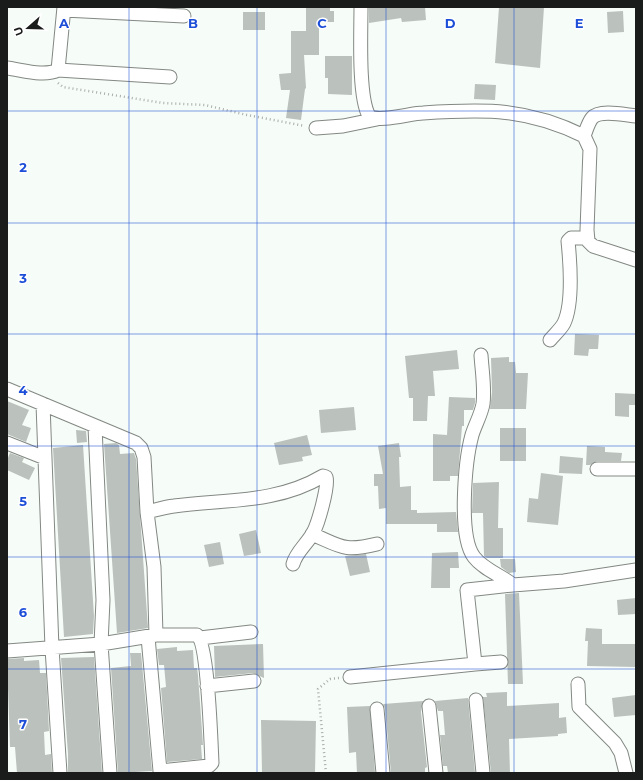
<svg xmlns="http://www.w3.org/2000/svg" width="643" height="780" font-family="Montserrat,sans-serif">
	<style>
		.building { fill: #bbc1bc }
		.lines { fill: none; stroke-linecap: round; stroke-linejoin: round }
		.minor-casing { stroke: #838883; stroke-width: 15 }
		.path { stroke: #aaaeab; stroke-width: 2.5; stroke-dasharray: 1 3; stroke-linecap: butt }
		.minor { stroke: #fff; stroke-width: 13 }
		.grid { fill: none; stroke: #1d4ed8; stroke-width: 1; stroke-opacity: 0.55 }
		.grid-label { font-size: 13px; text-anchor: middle; font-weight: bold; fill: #1d4ed8; stroke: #fff; stroke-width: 3; stroke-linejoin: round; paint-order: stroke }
	</style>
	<rect width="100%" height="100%" fill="#f6fcf7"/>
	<!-- building -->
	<path class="building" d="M306 7H330V11H334V22H319V55H304L306 88 305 89 301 120 286 118 290 90H281L279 74 291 73V31H306Z
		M369 7H425L426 20 402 22 401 18 369 23Z
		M499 7H544L540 68 495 63Z
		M623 11 624 32 608 33 607 12Z
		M243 12H265V30H243Z
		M325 56H352V95L328 94V78H325Z
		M475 84 496 85 495 100 474 99Z
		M575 334 599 335 598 349H589L588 356 574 355Z
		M457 350 459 369 433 371 435 396H428L427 421H413V398H409L405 356Z
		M509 357V362H515L516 373H528L526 409H490L492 392 491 358Z
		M615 393 636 394V405H629V417L615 416Z
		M449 397 475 398V403L473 410H464V426H462L458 476H450V481H433V434L447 435Z
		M7 401 29 410 22 425 31 428 26 442 7 434Z
		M354 407 356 430 321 433 319 410Z
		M500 428H526V461H500Z
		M76 430 86 431 87 442 77 443Z
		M307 435 312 455 302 457 303 461 279 465 274 443Z
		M116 443 119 445 120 454 134 453 136 459 148 628 117 633 104 444Z
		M399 443 401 457H399L400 487 411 486V510H417V513L456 512 458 532H437V524H386V508L379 509 378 486H374V474H383L378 446Z
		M83 445 94 616 93 634 64 637 53 448Z
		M587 446 605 447V452L622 453 621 461H597L590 465H586Z
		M10 453 24 458 22 462 35 468 29 480 7 470V460Z
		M560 456 583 458 582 474 559 473Z
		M541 473 563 476 558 525 527 522 529 498 538 499Z
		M499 482 498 528H503V558H487L484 556 483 513H472L473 483Z
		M256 530 261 553 244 556 239 534Z
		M220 542 224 564 209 567 204 545Z
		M458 552 459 568H450V588H431L432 553Z
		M366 554 370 572 350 576 345 556Z
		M500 559H515L516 572 509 573 501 567Z
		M519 593 523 684H508L505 594Z
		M636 598V614L618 615 617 600Z
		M586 628 602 629V644H636V667L587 666 588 641H585Z
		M263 644 264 678 253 673 215 677 214 646Z
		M177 647V651L193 650 194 668H197L198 675 203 745H201L202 759 167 762 161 688 166 687 164 665H159L157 649Z
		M130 653H141L152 771 118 773 111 668 131 666Z
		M94 657 102 773H68V754L61 658Z
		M24 658V661L39 660 40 673H46L49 731 44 732 45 755 51 754 52 773H17L15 747H10L7 659Z
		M507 692V706L559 703V718L566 717 567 733 558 734V736L509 739 510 773H491L483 697H487L486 693Z
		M636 695V715L614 717 612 698Z
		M468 698 475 773H448L447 766H443L440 735H445L443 711H438L435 701Z
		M423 701 421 712 427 767 425 768V773H391L385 708 383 704Z
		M370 706 375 773H357L356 752 349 753 347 707Z
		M261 720 316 721 315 773H262Z"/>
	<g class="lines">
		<!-- minor casing -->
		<g class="minor-casing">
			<path id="minor" d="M361 7C361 31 358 97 369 116 379 123 411 113 423 113 486 109 527 108 584 136L590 149 587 230 588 241 593 246 636 260
				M64 10 184 16
				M7 68C23 70 44 77 58 70L64 7
				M58 70 170 77
				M316 128 343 126 377 119
				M584 136C586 131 588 123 592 118 600 109 625 115 636 116
				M550 340C554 335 561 329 564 323 573 304 570 261 568 241L571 238H587
				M481 355C482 371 485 388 483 404 481 415 475 425 472 435 465 461 458 536 474 557 484 570 501 575 513 585L564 581 636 570
				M7 389 136 443 141 448 144 457 147 512 154 567 156 635
				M43 404 52 648 60 773
				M95 427 103 600 101 644 110 773
				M7 443 45 458
				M597 469H636
				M147 512C156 510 165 507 174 506 225 499 276 504 323 476L326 477C329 486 318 524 313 533 307 544 296 552 293 564
				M312 534C342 547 344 552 377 544
				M148 637 160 771
				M200 638 251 632
				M7 651 101 644 156 635H197C208 644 211 744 212 763L209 766 160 771V773
				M475 664 501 662
				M350 677 475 664 467 590 513 585
				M578 684 579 707 615 743 621 753 626 773
				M207 686 254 681
				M476 700 483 773
				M429 706 436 773
				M377 709 383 773"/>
		</g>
		<!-- path -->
		<path class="path" d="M58 83 63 87 163 103 205 105 247 115 305 126
			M326 773 318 689 330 679 339 678"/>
		<!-- minor -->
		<use href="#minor" class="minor"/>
	</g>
	<!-- grid -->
	<path class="grid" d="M129 7V773M257 7V773M386 7V773M514 7V773M7 111H636M7 223H636M7 334H636M7 446H636M7 557H636M7 669H636"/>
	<g class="grid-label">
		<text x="64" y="28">A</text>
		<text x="193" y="28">B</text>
		<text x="322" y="28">C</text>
		<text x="450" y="28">D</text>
		<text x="579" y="28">E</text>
		<text x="23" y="172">2</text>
		<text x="23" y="283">3</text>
		<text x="23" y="395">4</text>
		<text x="23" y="506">5</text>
		<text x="23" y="617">6</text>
		<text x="23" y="729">7</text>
	</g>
	<!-- border -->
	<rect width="643" height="780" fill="none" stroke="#1a1c1b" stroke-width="16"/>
	<!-- north arrow -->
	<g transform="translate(28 28) rotate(250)" stroke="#ffffff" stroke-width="3" paint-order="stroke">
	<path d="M0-3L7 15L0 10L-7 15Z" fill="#1a1c1b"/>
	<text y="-6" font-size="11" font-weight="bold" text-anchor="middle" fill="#1a1c1b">U</text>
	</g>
</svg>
